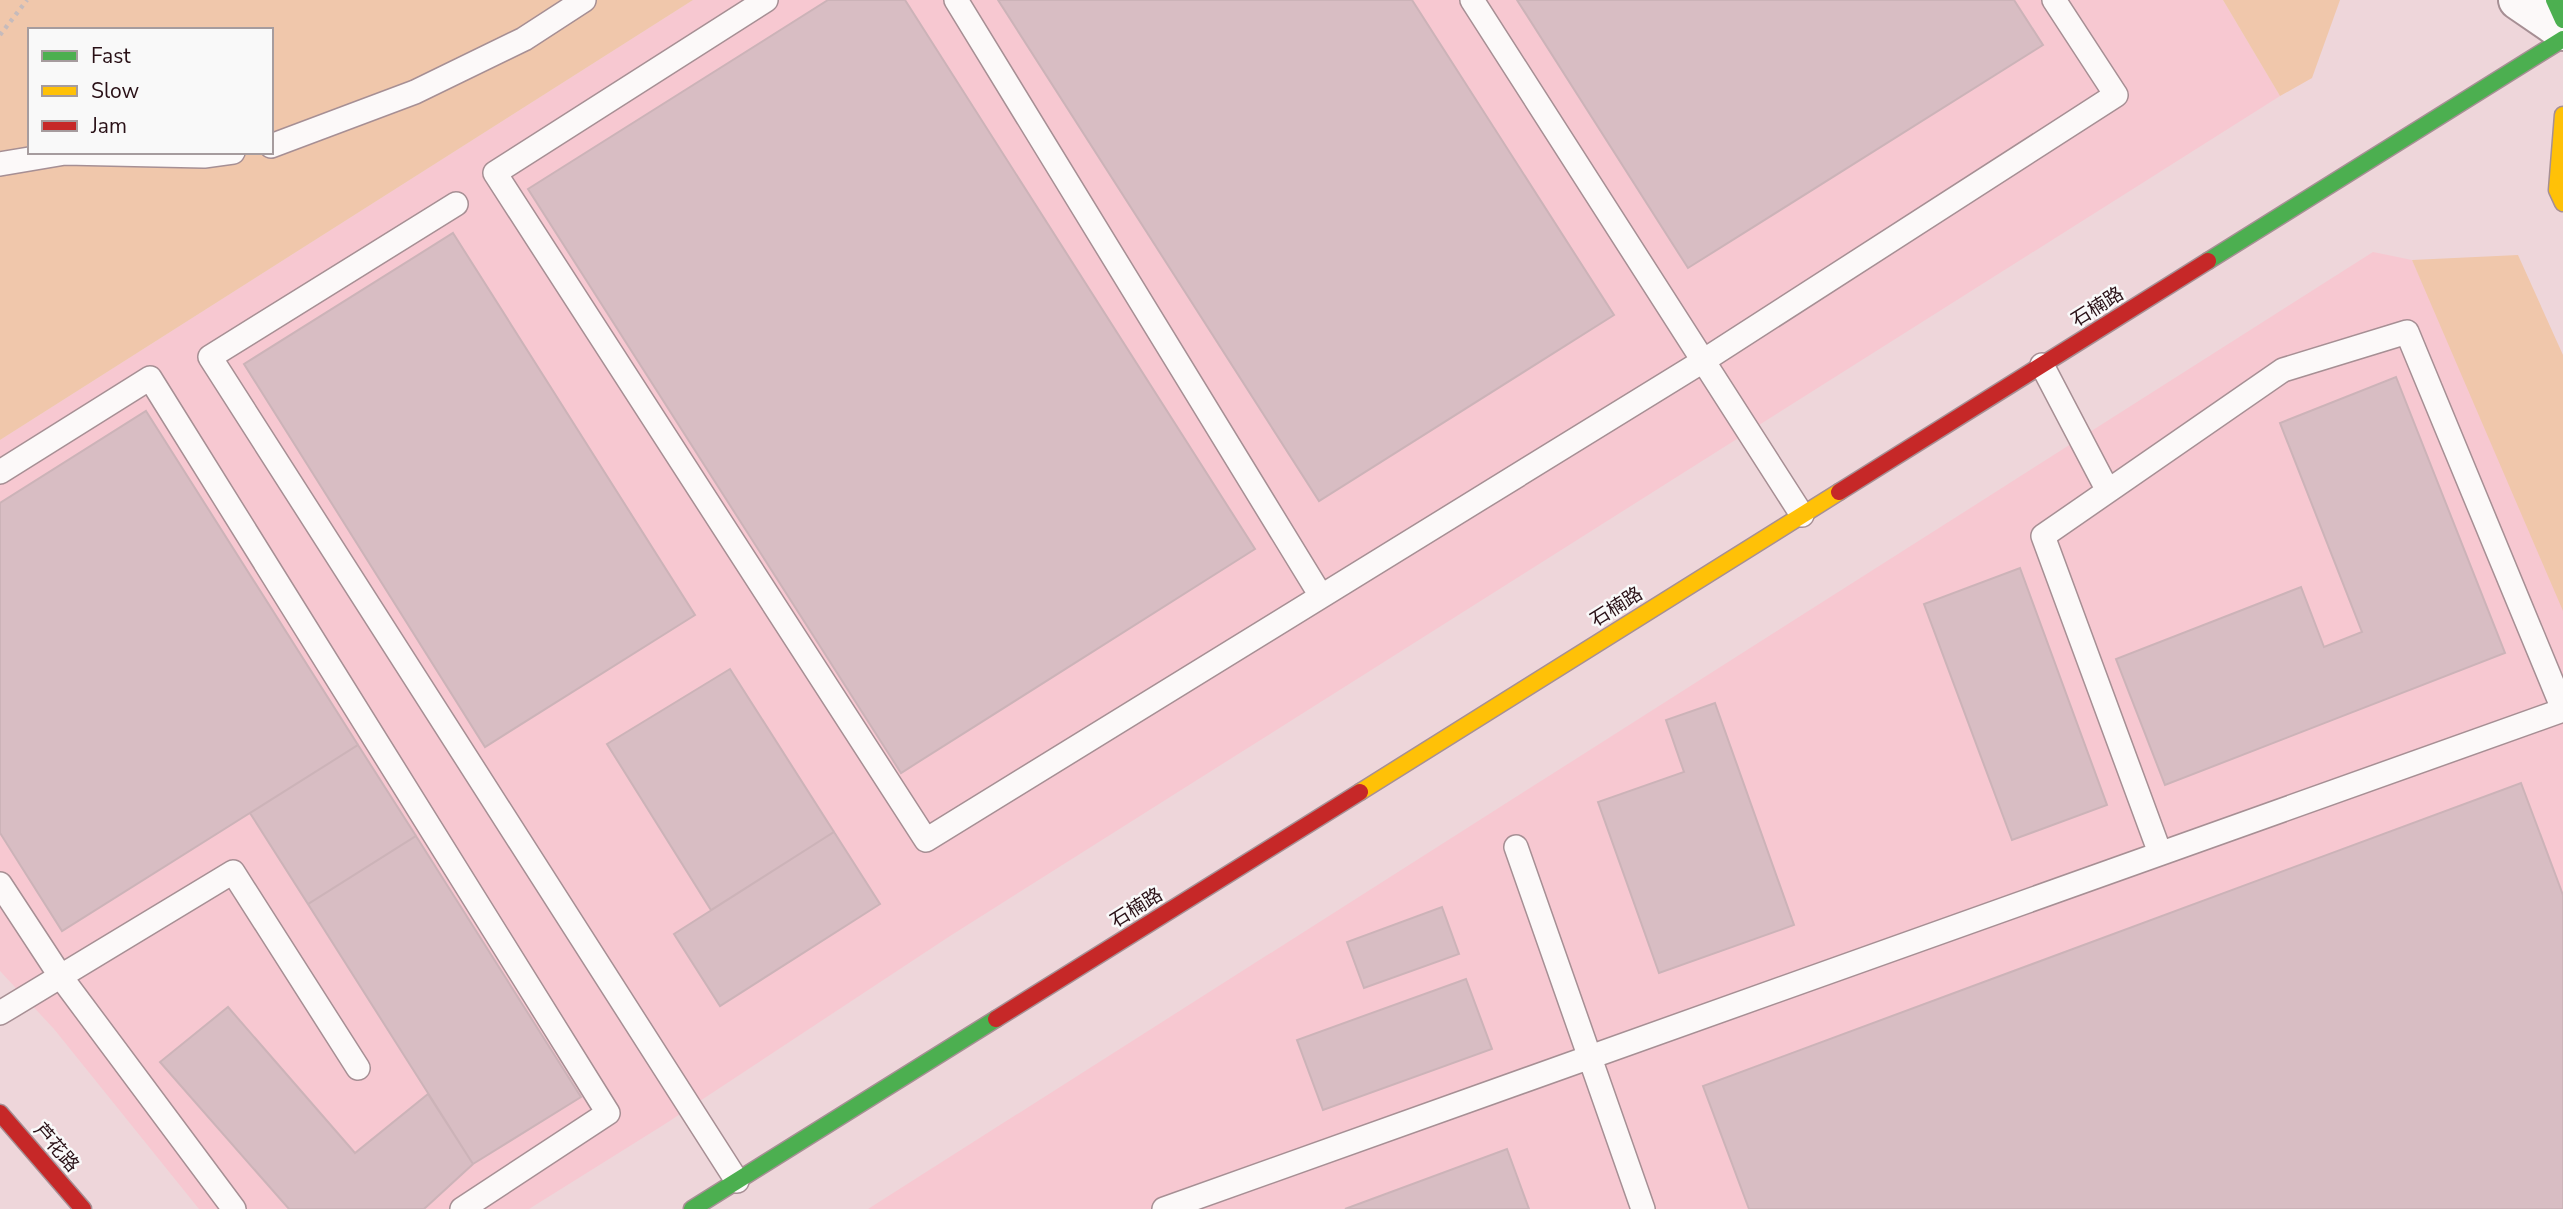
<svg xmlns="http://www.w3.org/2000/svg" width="2563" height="1209" font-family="'Nunito Sans','Noto Sans SC',sans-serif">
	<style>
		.built { fill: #f7c8d1 }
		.green { fill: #f0c7ab; fill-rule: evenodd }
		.building { fill: #d8bdc3; stroke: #ccb3b8; stroke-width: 2 }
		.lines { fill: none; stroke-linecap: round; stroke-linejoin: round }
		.lane-casing { stroke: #a68f94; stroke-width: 26 }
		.street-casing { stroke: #a68f94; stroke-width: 42 }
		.fast-casing { stroke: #a68f94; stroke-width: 19 }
		.slow-casing { stroke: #a68f94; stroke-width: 19 }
		.jam-casing { stroke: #a68f94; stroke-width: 19 }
		.path { stroke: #c6bbbc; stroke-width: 4.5; stroke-dasharray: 3.5 5; stroke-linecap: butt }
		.lane { stroke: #fcf9f9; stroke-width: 23 }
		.street { stroke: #fcf9f9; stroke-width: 38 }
		.fast { stroke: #4caf50; stroke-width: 16 }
		.slow { stroke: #ffc107; stroke-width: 16 }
		.jam { stroke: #c62828; stroke-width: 16 }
		.labels { text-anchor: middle; stroke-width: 5; stroke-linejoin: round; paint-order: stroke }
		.street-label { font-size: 19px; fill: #291016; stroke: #f9f9f9 }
	</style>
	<rect width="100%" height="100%" fill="#eed6da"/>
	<!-- built -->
	<path class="built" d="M693 0H2223L2280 96 950 936 665 1124 529 1209H199L54 1029 0 971V440Z
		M2373 252 2412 260 2563 595V1209H868Z"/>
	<!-- green -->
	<path class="green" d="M0 0H693L0 440ZM30 30H271V152H30Z
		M2223 0H2340L2312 78 2280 96Z
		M2518 255 2563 355V611L2412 260Z"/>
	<!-- building -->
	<path class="building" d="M828 0H905L1255 549 901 773 528 189Z
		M998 0H1412L1614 315 1319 501Z
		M1517 0H2014L2043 45 1688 268Z
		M453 233 695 615 485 747 244 364Z
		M2396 377 2505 653 2165 785 2116 659 2301 587 2324 647 2362 632 2280 423Z
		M146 411 358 745 62 931 0 833V503Z
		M2020 568 2107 805 2012 840 1924 604Z
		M730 669 834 832 711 910 607 744Z
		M1715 703 1794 925 1659 973 1598 802 1684 772 1666 720Z
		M358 745 416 836 308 904 250 813Z
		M2521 783 2563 895V1209H1749L1703 1086Z
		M834 832 880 904 720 1006 674 934Z
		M416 836 581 1097 473 1164 308 904Z
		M1442 907 1459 954 1364 988 1347 942Z
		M1466 979 1492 1049 1323 1110 1297 1040Z
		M228 1007 355 1153 428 1094 473 1164 424 1209H289L160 1062Z
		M1507 1149 1529 1209H1345Z"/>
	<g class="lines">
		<!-- lane casing -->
		<g class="lane-casing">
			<path id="lane" d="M766 0 495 173 926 840 1703 361 2116 95 2054 0
				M956 0 1321 596
				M1472 0 1802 515
				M271 146 415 92 524 39 584 0
				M0 164 65 153 204 156 233 152
				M456 204 210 357 737 1181
				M2042 365 2108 491
				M0 472 150 378 608 1113 462 1209
				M1516 847 1643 1209
				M2160 853 2043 536 2283 370 2407 332 2563 709
				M0 884 61 977 234 1209
				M0 1013 233 872 358 1068
				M1164 1209 2563 710"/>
		</g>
		<!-- street casing -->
		<g class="street-casing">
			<path id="street" d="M2518 0 2563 31"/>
		</g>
		<!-- fast casing -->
		<g class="fast-casing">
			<path id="fast" d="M2554 0 2563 20
				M2208 261 2563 39
				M692 1209 996 1019"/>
		</g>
		<!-- slow casing -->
		<g class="slow-casing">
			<path id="slow" d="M2563 115 2557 190 2563 203
				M1360 792 1839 492"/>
		</g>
		<!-- jam casing -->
		<g class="jam-casing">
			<path id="jam" d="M1839 492 2208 261
				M996 1019 1360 792
				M0 1113 83 1209"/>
		</g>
		<!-- path -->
		<path class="path" d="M0 35 27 0"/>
		<!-- lane -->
		<use href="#lane" class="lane"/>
		<!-- street -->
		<use href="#street" class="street"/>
		<!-- fast -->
		<use href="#fast" class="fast"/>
		<!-- slow -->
		<use href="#slow" class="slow"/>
		<!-- jam -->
		<use href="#jam" class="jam"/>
	</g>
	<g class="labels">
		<!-- street labels -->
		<g class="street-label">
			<text transform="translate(2097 306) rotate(-32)" y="7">石楠路</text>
			<text transform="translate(1616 606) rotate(-32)" y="7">石楠路</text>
			<text transform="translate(1136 907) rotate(-32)" y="7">石楠路</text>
			<text transform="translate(57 1147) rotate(49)" y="7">芦花路</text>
		</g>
	</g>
	<!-- legend -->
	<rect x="28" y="28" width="245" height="126" fill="#f9f9f9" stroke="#a69c9e" stroke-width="2"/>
	<rect x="42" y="51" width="35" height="10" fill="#4caf50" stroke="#a69c9e" stroke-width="2"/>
	<text x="91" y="63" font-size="21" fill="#291016">Fast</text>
	<rect x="42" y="86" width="35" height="10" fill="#ffc107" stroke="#a69c9e" stroke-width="2"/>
	<text x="91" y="98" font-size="21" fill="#291016">Slow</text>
	<rect x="42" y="121" width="35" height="10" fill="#c62828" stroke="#a69c9e" stroke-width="2"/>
	<text x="91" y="133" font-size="21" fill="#291016">Jam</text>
</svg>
